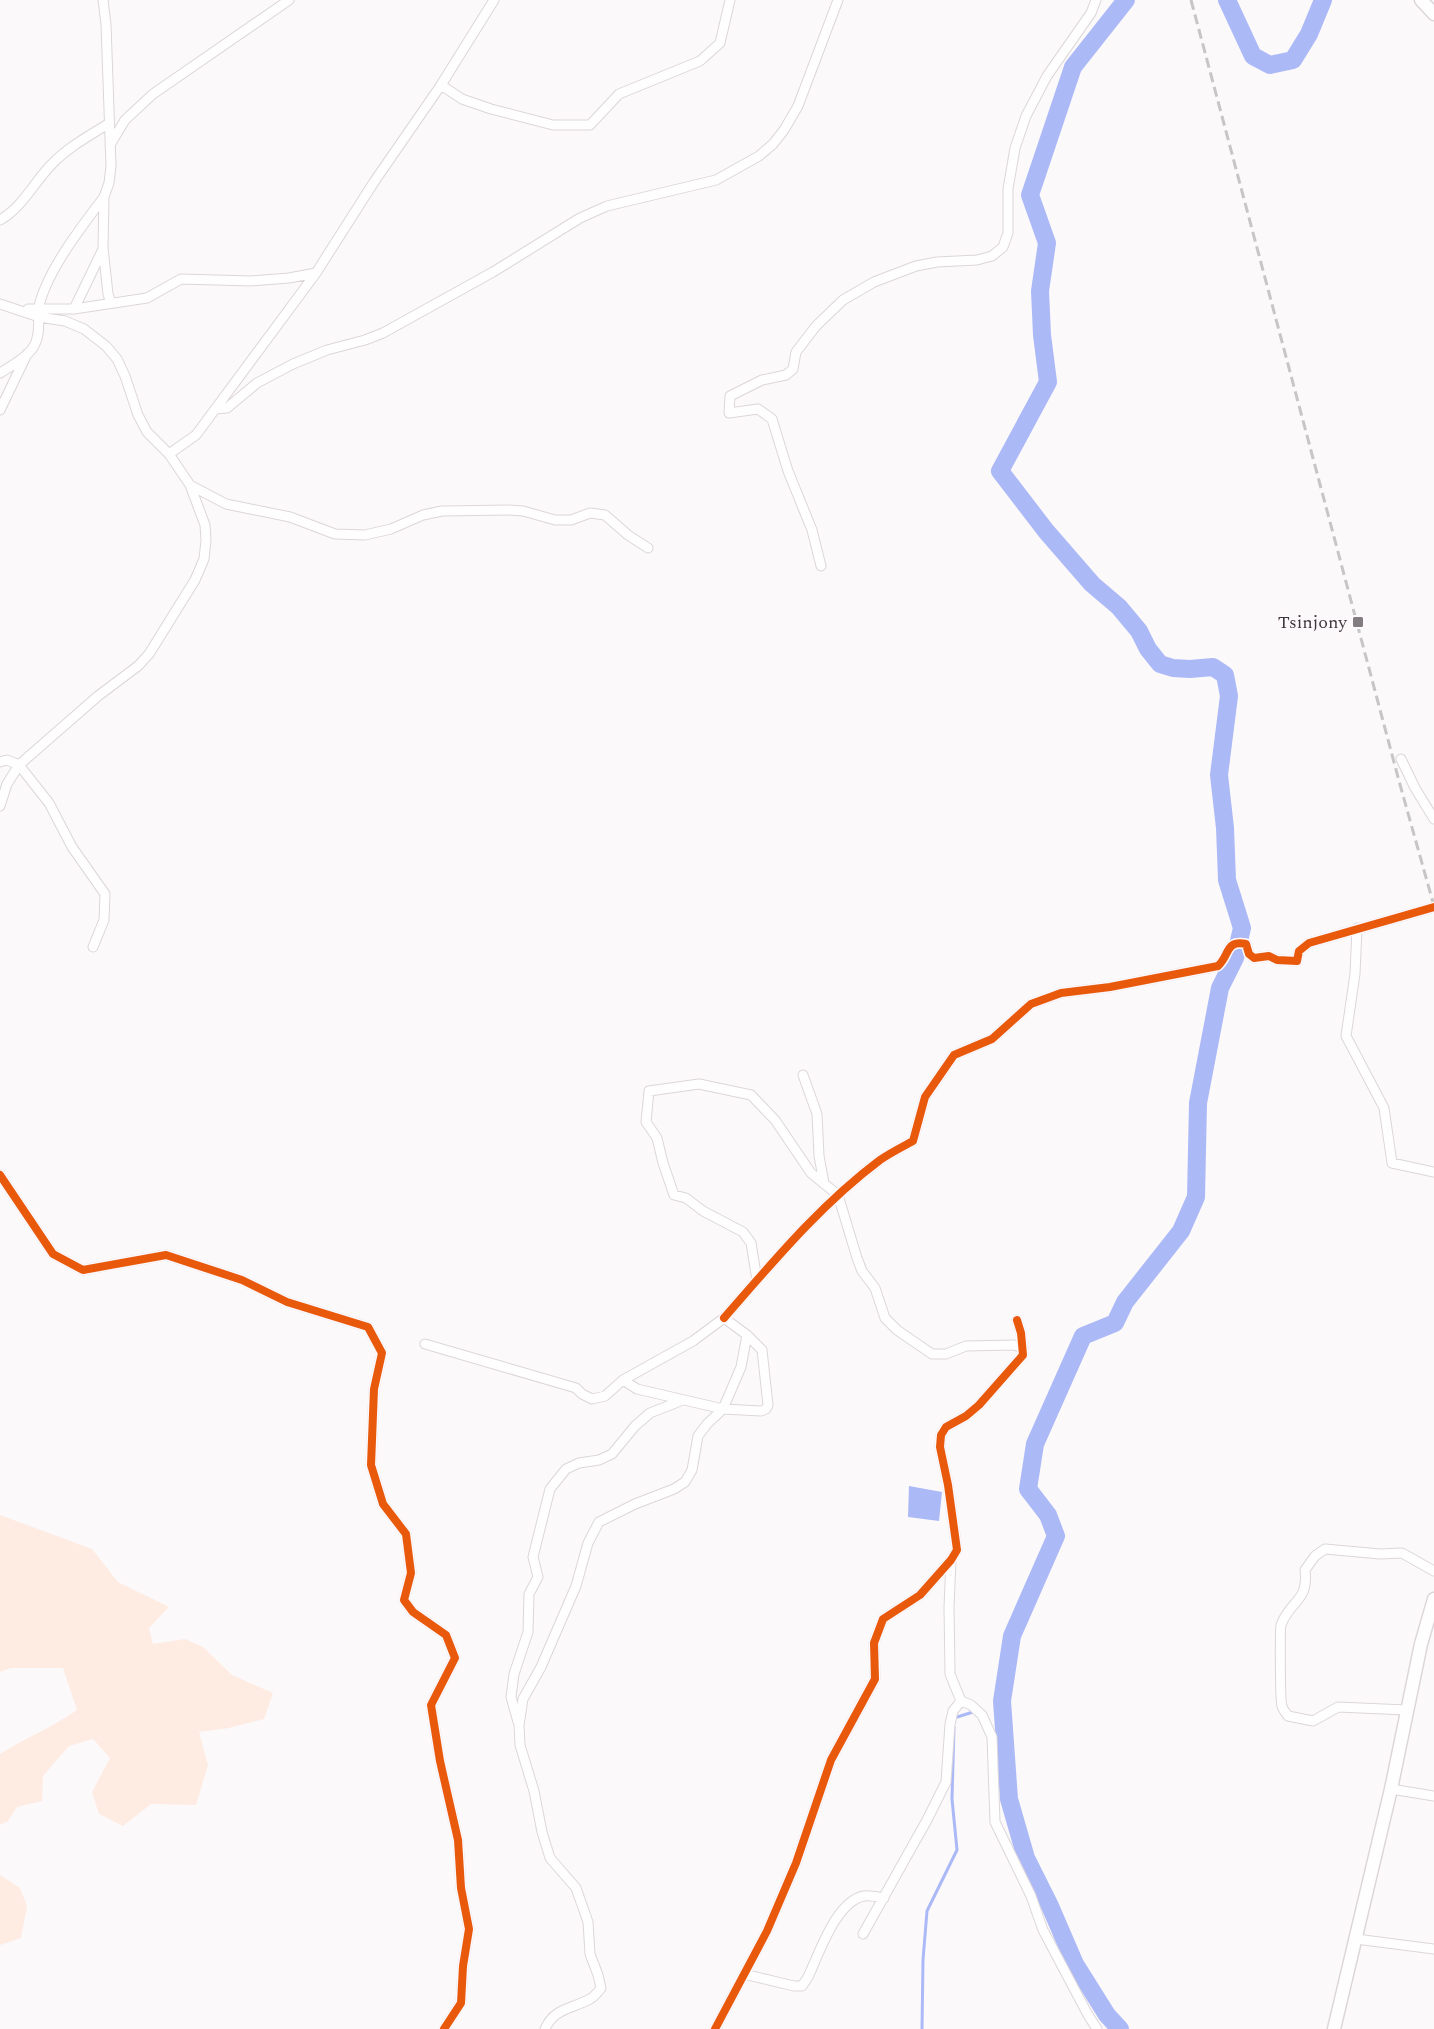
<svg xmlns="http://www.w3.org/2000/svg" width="1434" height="2029" font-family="Spectral,serif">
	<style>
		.green { fill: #feece3 }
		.water { fill: #acb9f7 }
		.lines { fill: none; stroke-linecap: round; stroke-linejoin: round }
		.stream { stroke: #acb9f7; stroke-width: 3 }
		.river { stroke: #acb9f7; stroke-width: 18 }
		.street-casing { stroke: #dcd6da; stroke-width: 11 }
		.secondary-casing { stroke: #dcd6da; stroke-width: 15 }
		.street { stroke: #fffefe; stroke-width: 9 }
		.secondary { stroke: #fffefe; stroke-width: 12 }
		.rail { stroke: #c7c6c7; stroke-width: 3; stroke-dasharray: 10 5; stroke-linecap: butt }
		.cycleway-casing { stroke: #fdf8fb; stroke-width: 11 }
		.cycleway { stroke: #e8590c; stroke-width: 8 }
		.poi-dot { fill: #827b7f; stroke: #fdf8fb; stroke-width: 2 }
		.labels { text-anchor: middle; stroke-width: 4; stroke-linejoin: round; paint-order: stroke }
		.poi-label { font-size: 18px; fill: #40373c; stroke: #fdf8fb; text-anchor: end }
	</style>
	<rect width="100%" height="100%" fill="#fcf9fb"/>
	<!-- green -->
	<path class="green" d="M0 1515 92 1549 118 1582 169 1607 149 1628 153 1644 185 1639 203 1647 232 1675 273 1693 264 1719 229 1728 199 1732 208 1765 196 1805 151 1804 123 1826 99 1814 92 1792 110 1758 93 1739 69 1746 43 1776 42 1801 17 1807 8 1821 0 1825V1754C25 1738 53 1727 77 1710L63 1668H11L0 1672Z
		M0 1875 20 1888 27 1906 21 1938 0 1945Z"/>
	<!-- water -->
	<path class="water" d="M909 1486 942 1492 939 1521 908 1517Z"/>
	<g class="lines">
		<!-- stream -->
		<path class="stream" d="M954 1720V1718L973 1712
			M922 2029 923 1960 927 1911 957 1850 952 1799 954 1727"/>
		<!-- river -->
		<path class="river" d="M1227 0 1253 56 1270 65 1293 60 1309 34 1323 0
			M1120 2029 1107 2015 1075 1964 1050 1906 1026 1858 1009 1799 1002 1701 1012 1636 1056 1536 1048 1515 1028 1489 1035 1444 1083 1336 1115 1323 1125 1302 1181 1231 1196 1197 1198 1103 1220 988 1235 958 1242 928 1227 880 1225 828 1219 775 1229 696 1225 675 1213 667 1190 669 1173 668 1160 664 1148 649 1139 631 1119 607 1092 584 1046 531 1000 471 1048 382 1042 335 1040 291 1047 243 1030 195 1073 67 1126 0"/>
		<!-- street casing -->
		<g class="street-casing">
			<path id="street" d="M103 0 106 24 111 166 109 183 104 197 103 248 108 294 111 303
				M441 85 462 99 491 109 553 125H590L619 94 700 61 720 43 730 0
				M110 145 125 120 153 94 289 0
				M0 220C23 207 34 182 52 164 68 147 89 136 108 124
				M0 304 39 317 65 321 84 329 106 346 117 359 125 376 138 415 147 432 169 454 196 435 316 273 374 182 441 85 494 0
				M28 309H74L147 298 181 279 251 281 289 278 316 273
				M74 309 103 249
				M0 373C11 366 30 356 35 344 42 330 36 315 40 302 50 267 82 226 104 197
				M216 409 227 408 257 383 293 364 327 350 365 340 383 333 493 272 580 218 607 206 716 180 759 156 773 144 784 130 798 106 838 0
				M0 410 27 354
				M169 454 190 485 226 504 290 517 335 534 365 535 391 529 423 515 442 511 509 510 523 511 555 520H571L590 513 605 515 628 535 648 548
				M821 566 812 530 788 471 772 419 758 409 729 413 730 396 762 380 786 375 793 369 796 352 816 326 843 300 874 282 916 266 937 262 977 260 992 256 1003 247 1008 233V189L1015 148 1026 116 1047 76 1091 13 1096 0
				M1401 759 1415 788 1434 819
				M0 762 7 760 19 765 49 803 72 847 105 894 104 920 93 947
				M0 806 7 784 19 765 98 696 138 666 149 654 195 580 204 559 206 540 205 525 190 485
				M1357 928 1355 974 1346 1036 1384 1108 1392 1163 1434 1172
				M803 1075 817 1114 819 1156 824 1183
				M0 1175 53 1254 83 1270 166 1255 242 1280 287 1302 368 1327 382 1353 374 1389 371 1465 383 1504 406 1534 411 1573 404 1600 413 1612 446 1635 455 1658 431 1705 440 1761 458 1840 461 1888 469 1929 463 1966 461 2003 444 2029
				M757 1280 751 1243 743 1232 703 1211 686 1198 674 1195 663 1163 657 1138 646 1122 649 1091 699 1084 751 1095 775 1120 811 1173 838 1195 857 1258 862 1271 875 1288 885 1318 897 1330 932 1354H946L966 1346 1014 1345 1023 1348
				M724 1318C773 1262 820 1205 880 1160 890 1153 902 1147 913 1141L925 1097 954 1055 992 1039 1031 1004 1061 993 1110 987 1218 966C1230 955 1225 940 1246 944L1249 954 1254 958 1269 956 1277 960 1297 961 1299 951 1309 943 1434 907
				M425 1344 576 1388 582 1394 592 1399 605 1396 623 1380 693 1341 724 1318 747 1335 762 1350 768 1405 766 1409 761 1411 723 1409 637 1389 623 1380
				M951 1560 949 1607 950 1674 961 1701 971 1705 982 1715 992 1737 995 1822 1031 1896 1043 1930 1088 2015 1097 2029
				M1406 1710 1338 1707 1313 1721 1288 1716C1286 1713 1283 1710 1282 1706 1280 1701 1280 1629 1281 1625 1290 1600 1309 1602 1305 1570L1315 1556 1325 1549 1380 1554 1402 1553 1434 1571
				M518 1722 511 1697 514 1674 528 1632 529 1594 538 1577 533 1557 550 1489 566 1469 579 1463 599 1460 612 1454 635 1426 650 1413 683 1400
				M1391 1789 1434 1796
				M863 1934 927 1820 946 1782 950 1724 953 1711 961 1701
				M1356 1939 1434 1949
				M744 1974 794 1986H802L808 1977C819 1954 836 1901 864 1896 870 1895 878 1897 884 1898
				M545 2029C554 2008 572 2009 590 1999 594 1997 598 1992 601 1988L598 1975 590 1954 588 1922 576 1888 550 1858 542 1832 534 1791 520 1745 519 1725 523 1699 541 1667 576 1586 588 1543 599 1522 635 1504 674 1489 685 1482 692 1470 698 1436 707 1424 723 1409 741 1367 747 1335
				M715 2029 767 1931 796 1863 831 1760 875 1679 874 1643 883 1619 920 1595 951 1560 957 1550 948 1485 940 1447 941 1435 946 1427 966 1416 979 1405 1023 1355 1021 1333 1017 1320"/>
		</g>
		<!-- secondary casing -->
		<g class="secondary-casing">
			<path id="secondary" d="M1421 0 1434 14
				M1334 2029 1391 1789 1421 1644 1434 1599"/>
		</g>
		<!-- street -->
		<use href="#street" class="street"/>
		<!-- secondary -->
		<use href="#secondary" class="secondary"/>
		<!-- rail -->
		<path class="rail" d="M1191 0 1399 781 1434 906"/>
		<!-- cycleway casing -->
		<g class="cycleway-casing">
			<path id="cycleway" d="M0 1175 53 1254 83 1270 166 1255 242 1280 287 1302 368 1327 382 1353 374 1389 371 1465 383 1504 406 1534 411 1573 404 1600 413 1612 446 1635 455 1658 431 1705 440 1761 458 1840 461 1888 469 1929 463 1966 461 2003 444 2029
				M724 1318C773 1262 820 1205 880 1160 890 1153 902 1147 913 1141L925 1097 954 1055 992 1039 1031 1004 1061 993 1110 987 1218 966C1230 955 1225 940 1246 944L1249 954 1254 958 1269 956 1277 960 1297 961 1299 951 1309 943 1434 907
				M715 2029 767 1931 796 1863 831 1760 875 1679 874 1643 883 1619 920 1595 951 1560 957 1550 948 1485 940 1447 941 1435 946 1427 966 1416 979 1405 1023 1355 1021 1333 1017 1320"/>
		</g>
		<!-- cycleway -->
		<use href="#cycleway" class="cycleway"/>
	</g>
	<!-- markers -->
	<rect class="poi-dot" x="1352" y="616" width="12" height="12" rx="2.5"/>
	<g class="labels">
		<!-- poi labels -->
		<g class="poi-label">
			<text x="1347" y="628">Tsinjony</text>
		</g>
	</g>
</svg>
